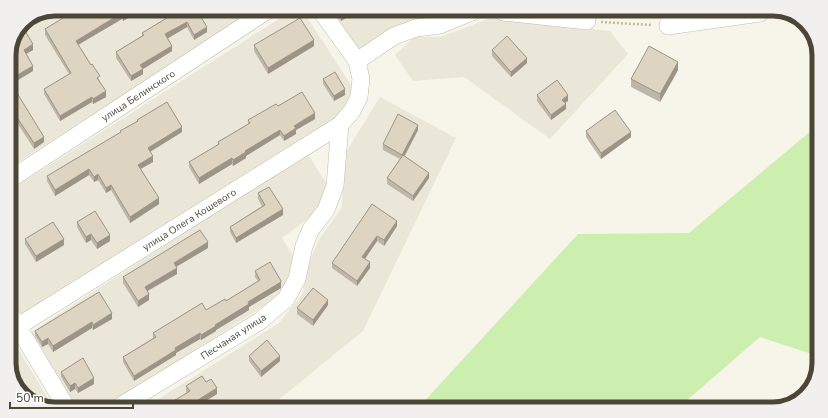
<svg xmlns="http://www.w3.org/2000/svg" width="828" height="418" viewBox="0 0 828 418" font-family="'Nunito Sans',sans-serif">
<rect width="100%" height="100%" fill="#f7f4ea"/>
<!-- residential -->
<path fill="#ebe7d8" d="M 55,9 L 255,10 L 9,168 L 9,52 L 18,32 Z
M 293,10 L 303,11 L 355,91 L 331,125 L 17,317 L 9,304 L 9,191 Z
M 326,11 L 467,12 L 440,23 L 422,19 L 354,53 Z
M 491,18 L 610,31 L 628,54 L 550,139 L 464,77 L 413,81 L 395,55 L 414,37 L 440,37 Z
M 380,97 L 456,138 L 363,331 L 271,406 L 147,405 L 157,400 L 279,323 L 303,293 L 306,271 L 318,241 L 342,207 L 344,155 Z
M 307,153 L 330,189 L 322,208 L 282,238 L 296,260 L 286,292 L 108,405 L 70,405 L 28,334 Z
M 12,339 L 52,405 L 35,404 L 17,389 L 9,367 L 9,341 Z"/>
<!-- green -->
<path fill="#ccefaf" d="M 818,125 L 815,355 L 760,337 L 678,408 L 419,407 L 578,234 L 689,233 Z"/>
<g fill="none" stroke-linecap="round" stroke-linejoin="round">
<defs>
<path id="street" d="M 503,12 L 587,21
M 670,13 L 668,26 L 760,13
M 357,61 L 394,36 L 416,28 L 440,25 L 472,12
M 9,180 L 268,10
M 9,312 L 65,405
M 9,332 L 340,125 L 352,111 L 359,97 L 361,79 L 357,61 L 321,11
M 122,405 L 260,321 L 286,299 L 297,279 L 304,246 L 311,229 L 326,210 L 335,186 L 340,125"/>
</defs>
<!-- street casing -->
<use href="#street" stroke="#c4bdab" stroke-width="18"/>
<!-- path -->
<path stroke="#c7bb9b" stroke-width="2.5" stroke-dasharray="2 2" stroke-linecap="butt" d="M 601,22 L 652,25"/>
<!-- street -->
<use href="#street" stroke="#fff" stroke-width="17"/>
</g>
<!-- wall -->
<path fill="#beb6a6" d="M 142,10 L 123,21 L 122,19 L 78,45 L 100,81 L 106,97 L 93,104 L 92,102 L 60,121 L 44,94 L 44,89 L 69,74 L 45,35 L 45,29 Z
M 177,10 L 197,10 L 207,32 L 194,40 L 187,27 L 168,38 L 172,51 L 143,69 L 143,74 L 131,81 L 116,58 L 116,52 L 142,36 L 142,33 L 177,12 Z
M 227,10 L 237,10 L 230,14 Z
M 333,11 L 352,11 L 352,14 L 341,21 Z
M 432,11 L 445,11 L 435,16 Z
M 254,45 L 314,46 L 268,74 L 254,51 Z
M 33,50 L 26,54 L 33,71 L 12,84 L 44,142 L 34,149 L 18,124 L 13,128 L 9,122 L 9,52 Z
M 492,50 L 527,63 L 511,77 L 492,56 Z
M 678,70 L 660,102 L 631,87 L 631,79 Z
M 323,79 L 345,95 L 334,101 L 323,84 Z
M 537,95 L 568,101 L 565,103 L 566,109 L 551,120 L 537,101 Z
M 278,106 L 315,119 L 296,130 L 296,134 L 284,141 L 280,135 L 246,156 L 246,158 L 233,166 L 232,164 L 199,184 L 189,167 L 189,162 L 218,145 L 218,142 L 248,124 L 248,120 Z
M 137,120 L 182,132 L 150,152 L 153,162 L 141,169 L 159,204 L 130,223 L 111,190 L 106,193 L 98,180 L 94,182 L 89,175 L 55,196 L 47,181 L 47,176 L 120,133 L 120,131 L 137,121 Z
M 418,130 L 405,156 L 429,178 L 413,201 L 387,184 L 387,178 L 400,159 L 383,150 L 383,144 Z
M 586,131 L 631,137 L 601,159 L 586,137 Z
M 258,193 L 283,215 L 236,243 L 230,232 L 230,227 L 262,206 L 258,199 Z
M 397,221 L 397,226 L 384,246 L 377,241 L 365,259 L 370,268 L 357,286 L 332,268 L 332,263 Z
M 77,222 L 110,241 L 97,249 L 91,240 L 86,243 L 77,227 Z
M 25,239 L 64,245 L 36,262 L 25,244 Z
M 208,248 L 176,267 L 177,274 L 148,291 L 149,300 L 138,307 L 123,283 L 123,277 Z
M 255,271 L 281,287 L 281,288 L 249,307 L 249,310 L 216,330 L 216,331 L 201,340 L 200,339 L 176,353 L 176,355 L 134,381 L 123,362 L 123,357 L 153,338 L 153,333 L 206,310 L 226,301 L 258,281 L 255,277 Z
M 328,305 L 313,326 L 297,314 L 297,308 Z
M 112,319 L 93,330 L 92,328 L 53,352 L 48,344 L 42,347 L 35,336 L 35,331 Z
M 249,356 L 280,361 L 261,377 L 249,361 Z
M 61,372 L 94,384 L 78,393 L 75,389 L 70,392 L 61,377 Z
M 206,382 L 217,394 L 199,405 L 167,405 L 187,393 L 186,392 L 186,386 Z"/>
<!-- shaded-wall -->
<path fill="#9b9487" d="M 132,9 L 142,10 L 123,21 L 123,15 Z
M 230,10 L 237,10 L 230,14 Z
M 348,11 L 352,11 L 352,14 L 341,21 L 341,15 Z
M 435,11 L 445,11 L 435,16 Z
M 122,13 L 122,19 L 76,46 L 76,41 Z
M 187,22 L 187,27 L 165,40 L 165,34 Z
M 207,27 L 207,32 L 194,40 L 194,35 Z
M 314,40 L 314,46 L 268,74 L 268,68 Z
M 33,44 L 33,50 L 24,55 L 24,50 Z
M 172,46 L 172,51 L 143,69 L 143,74 L 131,81 L 131,76 L 140,65 Z
M 527,58 L 527,63 L 511,77 L 511,72 Z
M 678,62 L 678,70 L 660,102 L 660,94 Z
M 33,66 L 33,71 L 9,85 L 9,80 Z
M 345,89 L 345,95 L 334,101 L 334,96 Z
M 106,91 L 106,97 L 93,104 L 93,99 Z
M 568,95 L 568,101 L 562,105 L 562,100 Z
M 92,97 L 92,102 L 60,121 L 60,116 Z
M 566,104 L 566,109 L 551,120 L 551,115 Z
M 315,113 L 315,119 L 296,130 L 296,134 L 284,141 L 284,136 L 294,126 Z
M 18,119 L 18,124 L 13,128 L 13,122 Z
M 418,125 L 418,130 L 402,160 L 402,155 Z
M 182,127 L 182,132 L 148,153 L 148,148 Z
M 280,130 L 280,135 L 246,156 L 246,158 L 233,166 L 233,160 L 245,151 Z
M 631,132 L 631,137 L 601,159 L 601,153 Z
M 44,137 L 44,142 L 34,149 L 34,143 Z
M 153,156 L 153,162 L 138,170 L 138,165 Z
M 232,158 L 232,164 L 199,184 L 199,178 Z
M 89,169 L 89,175 L 55,196 L 55,190 Z
M 429,173 L 429,178 L 413,201 L 413,196 Z
M 98,174 L 98,180 L 94,182 L 94,177 Z
M 111,185 L 111,190 L 106,193 L 106,188 Z
M 159,198 L 159,204 L 130,223 L 130,217 Z
M 283,209 L 283,215 L 236,243 L 236,238 Z
M 397,221 L 397,226 L 384,246 L 384,240 Z
M 91,234 L 91,240 L 86,243 L 86,237 Z
M 110,235 L 110,241 L 97,249 L 97,243 Z
M 377,236 L 377,241 L 362,263 L 362,257 Z
M 64,239 L 64,245 L 36,262 L 36,256 Z
M 208,242 L 208,248 L 174,268 L 174,263 Z
M 370,262 L 370,268 L 357,286 L 357,281 Z
M 177,268 L 177,274 L 145,292 L 145,287 Z
M 281,281 L 281,288 L 249,307 L 249,310 L 216,330 L 216,331 L 201,340 L 201,335 L 248,302 Z
M 149,294 L 149,300 L 138,307 L 138,301 Z
M 328,300 L 328,305 L 313,326 L 313,320 Z
M 112,313 L 112,319 L 93,330 L 93,325 Z
M 92,322 L 92,328 L 53,352 L 53,346 Z
M 200,333 L 200,339 L 176,353 L 176,355 L 134,381 L 134,376 L 175,348 Z
M 48,338 L 48,344 L 42,347 L 42,342 Z
M 280,356 L 280,361 L 261,377 L 261,371 Z
M 17,363 L 17,368 L 12,371 L 12,366 Z
M 19,376 L 19,381 L 15,383 L 13,379 Z
M 94,378 L 94,384 L 78,393 L 78,388 Z
M 75,383 L 75,389 L 70,392 L 70,386 Z
M 217,388 L 217,394 L 199,405 L 190,405 Z"/>
<!-- building -->
<path fill="#ddd4c1" stroke="#9b9487" d="M 78,9 L 132,9 L 123,15 L 122,13 L 76,41 L 91,65 L 92,64 L 100,76 L 97,78 L 106,91 L 93,99 L 92,97 L 60,116 L 44,89 L 71,73 L 45,29 Z
M 179,10 L 197,10 L 207,27 L 194,35 L 187,22 L 165,34 L 172,46 L 140,65 L 143,69 L 131,76 L 116,52 L 144,35 L 142,33 L 180,10 Z
M 337,11 L 348,11 L 341,15 Z
M 300,18 L 314,40 L 268,68 L 254,45 Z
M 25,31 L 33,44 L 24,50 L 33,66 L 9,80 L 44,137 L 34,143 L 18,119 L 13,122 L 9,116 L 9,52 L 16,36 Z
M 507,36 L 527,58 L 511,72 L 492,50 Z
M 649,46 L 678,62 L 660,94 L 631,79 Z
M 335,72 L 345,89 L 334,96 L 323,79 Z
M 557,80 L 568,95 L 562,100 L 566,104 L 551,115 L 537,95 Z
M 302,92 L 315,113 L 294,126 L 296,128 L 284,136 L 280,130 L 245,151 L 246,152 L 233,160 L 232,158 L 199,178 L 189,162 L 219,144 L 218,142 L 250,123 L 248,120 L 276,104 L 278,106 Z
M 167,102 L 182,127 L 148,148 L 153,156 L 138,165 L 159,198 L 130,217 L 111,185 L 106,188 L 98,174 L 94,177 L 89,169 L 55,190 L 47,176 L 121,132 L 120,131 L 138,121 L 137,120 Z
M 615,110 L 631,132 L 601,153 L 586,131 Z
M 398,114 L 418,125 L 402,155 L 383,144 Z
M 403,155 L 429,173 L 413,196 L 387,178 Z
M 269,187 L 283,209 L 236,238 L 230,227 L 265,205 L 258,193 Z
M 372,204 L 397,221 L 384,240 L 377,236 L 362,257 L 370,262 L 357,281 L 332,263 Z
M 95,211 L 110,235 L 97,243 L 91,234 L 86,237 L 77,222 Z
M 53,222 L 64,239 L 36,256 L 25,239 Z
M 200,230 L 208,242 L 174,263 L 177,268 L 145,287 L 149,294 L 138,301 L 123,277 Z
M 270,262 L 281,281 L 281,282 L 248,302 L 249,304 L 215,325 L 216,326 L 201,335 L 200,333 L 175,348 L 176,350 L 134,376 L 123,357 L 156,337 L 153,333 L 202,303 L 206,310 L 225,299 L 226,301 L 260,280 L 255,271 Z
M 313,288 L 328,300 L 313,320 L 297,308 Z
M 99,292 L 112,313 L 93,325 L 92,322 L 53,346 L 48,338 L 42,342 L 35,331 Z
M 267,340 L 280,356 L 261,371 L 249,356 Z
M 9,351 L 17,363 L 12,366 L 19,376 L 13,379 L 9,367 Z
M 83,358 L 94,378 L 78,388 L 75,383 L 70,386 L 61,372 Z
M 202,376 L 206,382 L 211,379 L 217,388 L 190,405 L 167,405 L 190,391 L 186,386 Z
M 40,401 L 42,404 L 34,404 Z"/>
<g text-anchor="middle" stroke-width="3.5" stroke-linejoin="round" paint-order="stroke">
<!-- street labels -->
<g font-size="10" fill="#4c4637" stroke="#fff">
<text transform="translate(138 95) rotate(-33)" y="4">улица Белинского</text>
<text transform="translate(189 219) rotate(-32)" y="4">улица Олега Кошевого</text>
<text transform="translate(233 336) rotate(-33)" y="4">Песчаная улица</text>
</g>
</g>
<!-- crop -->
<path d="M0 0H828V418H0ZM55 16H773A39 39 0 0 1 812 55V363A39 39 0 0 1 773 402H55A39 39 0 0 1 16 363V55A39 39 0 0 1 55 16Z" fill="#f1f0ef" fill-rule="evenodd"/>
<path fill="none" stroke="#4c4637" stroke-width="5" d="M55 16H773A39 39 0 0 1 812 55V363A39 39 0 0 1 773 402H55A39 39 0 0 1 16 363V55A39 39 0 0 1 55 16Z"/>
<!-- scale -->
<path d="M10 402v6h123v-6" fill="none" stroke="#4c4637" stroke-width="2"/>
<text x="16" y="402" font-size="12" fill="#4c4637" stroke="#ffffff" stroke-width="3" paint-order="stroke">50 m</text>
</svg>
